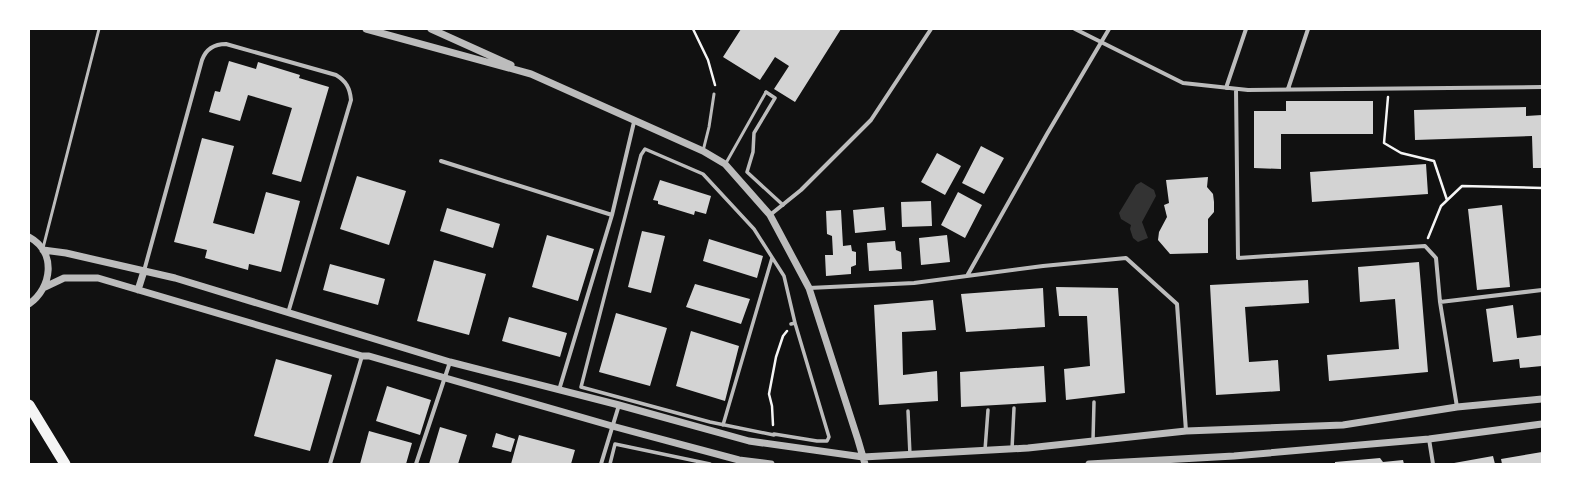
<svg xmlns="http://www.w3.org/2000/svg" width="1571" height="493" viewBox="0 0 1571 493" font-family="'Fira Sans',sans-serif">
<rect width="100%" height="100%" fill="#111"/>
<!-- water -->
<path fill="#333" d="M 1141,182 L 1154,190 L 1156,196 L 1142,222 L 1148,238 L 1138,242 L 1133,238 L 1130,229 L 1131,225 L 1121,219 L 1119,213 L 1136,185 Z"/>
<!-- building -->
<path fill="#d3d3d3" d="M 741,29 L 841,29 L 795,102 L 774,89 L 789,66 L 775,57 L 760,80 L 723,57 Z
M 229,61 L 256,69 L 258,62 L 300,75 L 299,78 L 329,87 L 301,182 L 272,174 L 292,108 L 248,95 L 240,121 L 209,112 L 215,91 L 220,92 Z
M 1286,101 L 1373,101 L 1373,134 L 1281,134 L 1281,169 L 1254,168 L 1254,111 L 1286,111 Z
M 1526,107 L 1526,116 L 1542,115 L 1542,168 L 1533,168 L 1532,136 L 1415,140 L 1414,110 Z
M 202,138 L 234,146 L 213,223 L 254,234 L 266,192 L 300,201 L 281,272 L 249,264 L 248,270 L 205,258 L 207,250 L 174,242 Z
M 981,146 L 1004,158 L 984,194 L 962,183 Z
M 937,153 L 961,166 L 945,195 L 921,182 Z
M 1426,164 L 1428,194 L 1312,202 L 1310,172 Z
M 357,176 L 406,191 L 389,245 L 340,229 Z
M 1208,177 L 1207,187 L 1213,194 L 1214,202 L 1214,212 L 1208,219 L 1208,253 L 1170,254 L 1158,240 L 1159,232 L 1167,217 L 1164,205 L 1169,203 L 1166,180 Z
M 660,180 L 711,196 L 706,214 L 695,211 L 694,215 L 658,204 L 658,201 L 653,200 Z
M 958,192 L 982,205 L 965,238 L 941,225 Z
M 931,201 L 932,226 L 902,227 L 901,202 Z
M 1502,205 L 1510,287 L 1477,290 L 1468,209 Z
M 884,207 L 886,230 L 855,233 L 853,210 Z
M 447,208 L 500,224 L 493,248 L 440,231 Z
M 841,210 L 843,246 L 851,245 L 852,251 L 856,252 L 856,265 L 851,267 L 851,274 L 826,276 L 825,255 L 833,255 L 832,236 L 827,234 L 826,211 Z
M 642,231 L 665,236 L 651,293 L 628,287 Z
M 547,235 L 594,249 L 578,301 L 532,287 Z
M 947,235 L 950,262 L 921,265 L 919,238 Z
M 709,239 L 763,256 L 757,278 L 703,261 Z
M 895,241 L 896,250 L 901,252 L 902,269 L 869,271 L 867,243 Z
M 434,260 L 486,274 L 469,335 L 417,321 Z
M 1419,262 L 1428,372 L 1329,381 L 1327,355 L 1399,349 L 1395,299 L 1360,302 L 1358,267 Z
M 330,264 L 385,279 L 378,305 L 323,290 Z
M 1308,280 L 1309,303 L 1245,307 L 1249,362 L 1278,360 L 1280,391 L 1216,395 L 1210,285 Z
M 695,284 L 750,299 L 741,324 L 686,307 Z
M 1056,287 L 1118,288 L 1125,393 L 1066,400 L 1064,369 L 1090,366 L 1087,316 L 1059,316 Z
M 1043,288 L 1045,327 L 966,332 L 961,294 Z
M 933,300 L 936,330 L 902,332 L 903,375 L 937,371 L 938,401 L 879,405 L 874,305 Z
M 1513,305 L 1517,338 L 1542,335 L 1542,366 L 1520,368 L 1519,359 L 1493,362 L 1486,309 Z
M 616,313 L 667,328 L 650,386 L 599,372 Z
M 509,317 L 567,333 L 560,357 L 502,341 Z
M 691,331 L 739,346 L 725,401 L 676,386 Z
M 276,359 L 332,375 L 310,451 L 254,436 Z
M 1044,366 L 1046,402 L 961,407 L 960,372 Z
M 387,386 L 431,400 L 420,435 L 376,421 Z
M 440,427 L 467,435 L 458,464 L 429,464 Z
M 369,431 L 412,443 L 406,464 L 360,464 Z
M 496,433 L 515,439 L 511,452 L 492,447 Z
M 519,435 L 575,450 L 571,464 L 511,464 Z
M 1542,452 L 1542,464 L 1502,464 L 1501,459 Z
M 1493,456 L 1495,464 L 1454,464 L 1454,463 Z
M 1380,458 L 1383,462 L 1403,460 L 1404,464 L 1335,464 L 1335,462 Z"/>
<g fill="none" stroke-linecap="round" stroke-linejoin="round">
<!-- path -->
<path stroke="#f5f5f5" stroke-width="2.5" d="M 693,29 L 708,60 L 715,85
M 1388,97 L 1384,143 L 1401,153 L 1434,161 L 1447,200
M 1428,238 L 1441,206 L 1462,186 L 1542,188
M 773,425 L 772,406 L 769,394 L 776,357 L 783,336 L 787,331"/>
<!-- service -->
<path stroke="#bcbcbc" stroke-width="3" d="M 703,151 L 709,127 L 714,94
M 726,163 L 766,92
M 43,248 L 99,29"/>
<!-- pedestrian -->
<path stroke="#bcbcbc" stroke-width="3.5" d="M 766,92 L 775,98 L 754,133 L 753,152 L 747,172 L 783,205
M 908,411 L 910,455
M 723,425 L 772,258
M 774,434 L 817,441 L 827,441 L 829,437 L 795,323 L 791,324
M 774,435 L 710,422 L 581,387 L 641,155 L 645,149 L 703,174 L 754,229 L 784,276 L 795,323
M 1093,440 L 1094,402
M 1012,449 L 1014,408
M 985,450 L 988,410
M 610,464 L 615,444 L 710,464"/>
<!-- minor -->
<path stroke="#bcbcbc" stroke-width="4" d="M 1075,29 L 1183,83 L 1248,90 L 1542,87
M 1226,88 L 1246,29
M 1236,89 L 1238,258 L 1425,246 L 1436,258 L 1440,302 L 1457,407
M 1288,89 L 1308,29
M 441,161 L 612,215
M 770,215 L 801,190 L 871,120 L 931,29
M 144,271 L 202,60 C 206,49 214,44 226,44 L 336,75 C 346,81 350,88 351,100 L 288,313
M 967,276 L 1047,134 L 1109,29
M 809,288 L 914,283 L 1043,266 L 1126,258 L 1177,304 L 1186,431
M 1440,302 L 1542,290
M 559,390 L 612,215 L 634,122
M 1429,439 L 1433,464
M 330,464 L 362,356
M 416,464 L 450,362
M 601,464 L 619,405"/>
<!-- tertiary -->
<path stroke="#bcbcbc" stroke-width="7" d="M 366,29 L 531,74 L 703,151 L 725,164 L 770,215 L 809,288 L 858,440 L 865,464
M 431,29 L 511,65
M 29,237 C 57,252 52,288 29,304
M 43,250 L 66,253 L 175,278 L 450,362 L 619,405 L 749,441 L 863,457 L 1028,448 L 1186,431 L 1343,425 L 1457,407 L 1542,399
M 45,287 L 64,278 L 98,278 L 362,356 L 369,356 L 612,426 L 739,460 L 771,464
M 138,290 L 144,271
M 1089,464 L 1234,456 L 1429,439 L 1542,424"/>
<!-- trunk -->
<path stroke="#f5f5f5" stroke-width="11" d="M 29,405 L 65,464"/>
</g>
<!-- border -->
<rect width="1571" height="493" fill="none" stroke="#ffffff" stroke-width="60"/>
</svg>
